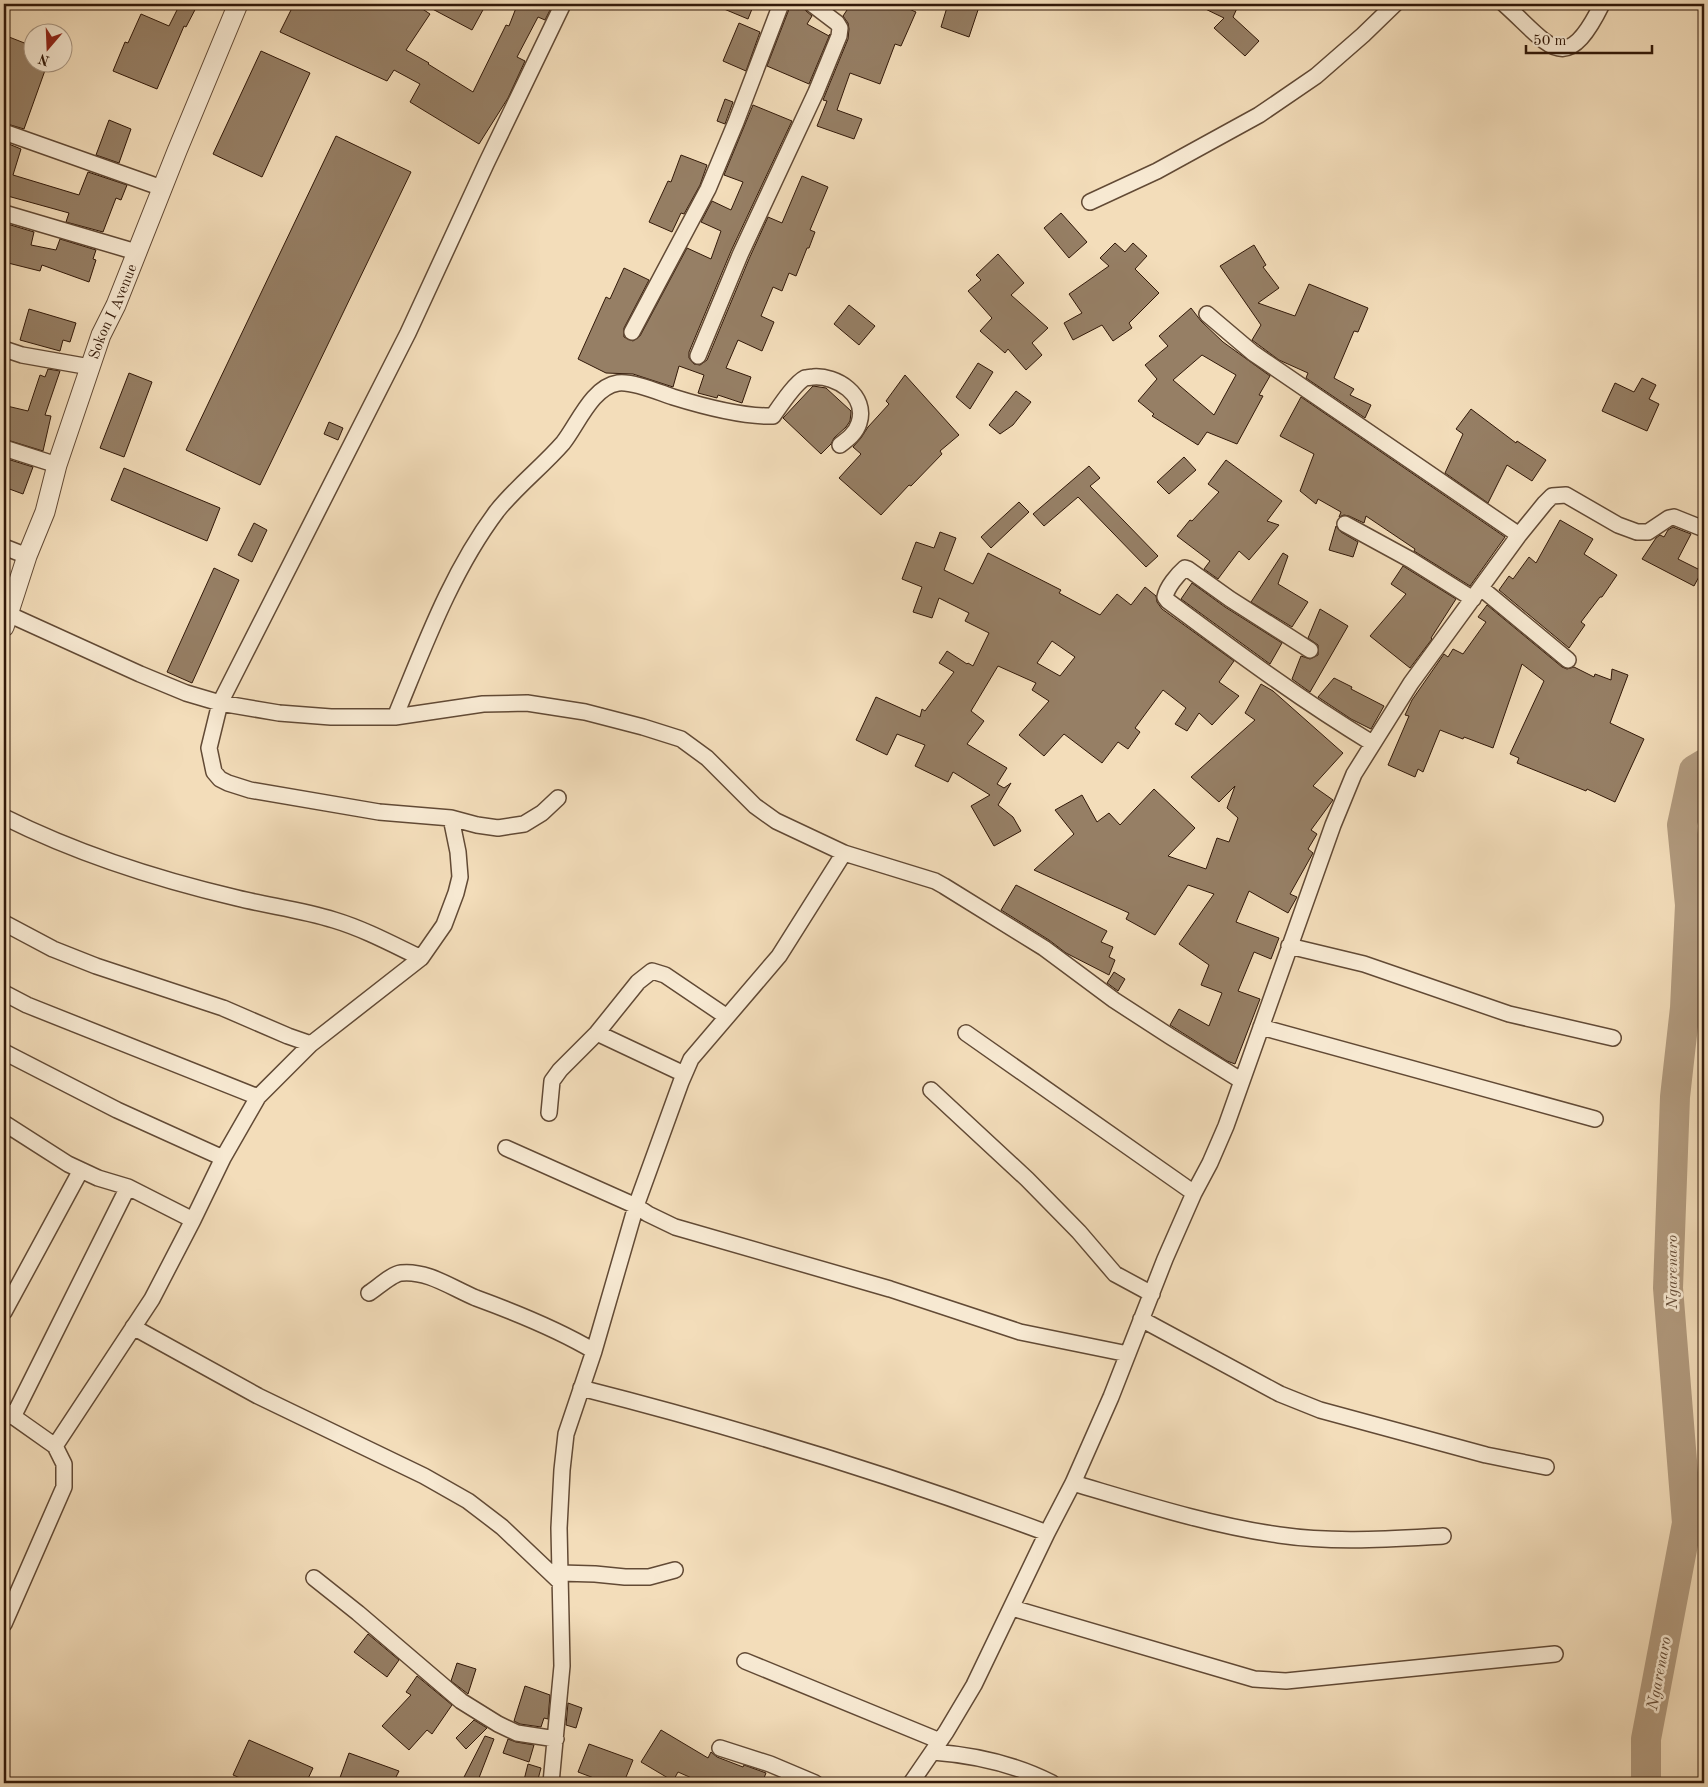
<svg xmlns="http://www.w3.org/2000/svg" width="1708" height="1787" viewBox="0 0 1708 1787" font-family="'Old Standard TT',serif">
<rect width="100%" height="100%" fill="#f3ddba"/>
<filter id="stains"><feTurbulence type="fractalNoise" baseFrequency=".004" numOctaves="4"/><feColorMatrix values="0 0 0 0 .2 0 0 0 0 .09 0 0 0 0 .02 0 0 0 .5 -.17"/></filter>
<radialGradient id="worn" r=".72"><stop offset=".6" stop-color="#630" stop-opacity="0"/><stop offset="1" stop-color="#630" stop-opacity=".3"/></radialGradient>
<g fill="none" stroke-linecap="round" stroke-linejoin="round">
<!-- river -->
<path stroke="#b19a7e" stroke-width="30" d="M 1646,1783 L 1646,1739 L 1687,1523 L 1668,1288 L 1675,1097 L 1685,1008 L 1690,905 L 1682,825 L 1694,770 L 1704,764"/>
</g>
<!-- building -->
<path fill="#967f65" stroke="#321909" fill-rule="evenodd" d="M 180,4 L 198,4 L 186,27 L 184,26 L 157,89 L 113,71 L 125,42 L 128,43 L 141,14 L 169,26 Z
M 294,4 L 415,4 L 430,14 L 406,50 L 429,63 L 428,64 L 473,92 L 506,25 L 509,26 L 516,8 L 507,4 L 553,4 L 545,20 L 538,17 L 517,57 L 525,61 L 508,98 L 479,144 L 410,102 L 420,84 L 394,70 L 387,81 L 280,32 Z
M 423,4 L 476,4 L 484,8 L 472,30 Z
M 712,4 L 754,4 L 748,19 Z
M 791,4 L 803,4 L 806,11 L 812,16 L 807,24 L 829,36 L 830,34 L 809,84 L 767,66 Z
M 851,4 L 897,4 L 916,12 L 901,46 L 895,44 L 880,84 L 850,73 L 837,110 L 862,119 L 854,139 L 817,126 L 827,101 L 823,100 L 848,39 L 849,29 L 848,23 L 843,16 Z
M 948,4 L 980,4 L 969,37 L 941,27 Z
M 1195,4 L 1239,4 L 1233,17 L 1259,41 L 1245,56 L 1214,28 L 1224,18 Z
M 739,23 L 760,32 L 746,71 L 723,61 Z
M 4,35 L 32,46 L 32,62 L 48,62 L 24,129 L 4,123 Z
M 261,51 L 310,73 L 262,177 L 213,154 Z
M 725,99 L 733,102 L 725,124 L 717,121 Z
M 753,105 L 792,121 L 731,251 L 689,352 L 689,358 L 694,364 L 700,365 L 707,360 L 749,259 L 768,217 L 782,223 L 802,176 L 828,187 L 810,230 L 815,232 L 809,248 L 807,248 L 796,276 L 789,273 L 782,291 L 773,287 L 761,316 L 774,322 L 762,351 L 738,340 L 726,368 L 751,377 L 742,403 L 718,395 L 717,398 L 698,393 L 704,375 L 679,366 L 673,387 L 633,374 L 606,373 L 578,359 L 606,297 L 610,299 L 624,268 L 649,280 L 624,328 L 624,337 L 633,341 L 640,336 L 687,248 L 711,259 L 721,231 L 701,222 L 712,201 L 731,210 L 743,182 L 724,175 Z
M 109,120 L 131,129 L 119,163 L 96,155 Z
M 336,136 L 411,172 L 260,485 L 186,450 Z
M 4,142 L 21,149 L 13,175 L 79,195 L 88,172 L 127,185 L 121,200 L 116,198 L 103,232 L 66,222 L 69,213 L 4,195 Z
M 681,155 L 707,165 L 700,185 L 684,214 L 681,213 L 672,232 L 649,222 L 668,181 L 671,182 Z
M 1061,213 L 1087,242 L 1069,258 L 1044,228 Z
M 4,223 L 34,232 L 31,245 L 56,250 L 60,239 L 96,250 L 93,259 L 96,260 L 89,282 L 42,265 L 40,271 L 4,262 Z
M 1115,243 L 1125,252 L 1133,243 L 1147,256 L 1135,269 L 1159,293 L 1129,323 L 1132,328 L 1113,341 L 1102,325 L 1073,340 L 1064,323 L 1082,313 L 1069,294 L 1109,266 L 1100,258 Z
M 1254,245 L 1266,265 L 1263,267 L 1279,288 L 1258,303 L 1295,316 L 1309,284 L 1368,308 L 1358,332 L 1354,331 L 1334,378 L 1354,389 L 1350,395 L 1371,405 L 1365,418 L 1306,378 L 1308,373 L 1279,360 L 1252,340 L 1261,325 L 1220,266 Z
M 998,254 L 1024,283 L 1011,295 L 1048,328 L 1032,343 L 1042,355 L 1026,370 L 1008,349 L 1005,353 L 980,331 L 992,318 L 968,291 L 981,280 L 976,275 Z
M 849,305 L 875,326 L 859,345 L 834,324 Z
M 1191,308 L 1201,321 L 1223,342 L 1270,376 L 1259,395 L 1263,396 L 1237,444 L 1207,432 L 1198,445 L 1152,416 L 1154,414 L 1138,401 L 1157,379 L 1145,365 L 1168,346 L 1159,336 ZM 1202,355 L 1236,375 L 1214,415 L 1173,380 Z
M 29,309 L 76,323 L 70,342 L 63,340 L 60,351 L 20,340 Z
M 978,363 L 993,372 L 970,409 L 956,397 Z
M 48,369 L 60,371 L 45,415 L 51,416 L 43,451 L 4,439 L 4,419 L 7,406 L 28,411 L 40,375 L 45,377 Z
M 129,373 L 152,382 L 124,457 L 100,448 Z
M 905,375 L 959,435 L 940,451 L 942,454 L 911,486 L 909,485 L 881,515 L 839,478 L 861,454 L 853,447 L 861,438 L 868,427 L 889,404 L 886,401 Z
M 1642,378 L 1656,385 L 1649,399 L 1659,404 L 1647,431 L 1602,411 L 1615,383 L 1634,392 Z
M 813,386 L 826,388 L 851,411 L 851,413 L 850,421 L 846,427 L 834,438 L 831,444 L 821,454 L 783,418 Z
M 1016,391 L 1031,402 L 1013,425 L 1000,434 L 989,425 Z
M 1301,397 L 1505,537 L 1470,586 L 1414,551 L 1415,549 L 1366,516 L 1364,523 L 1349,516 L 1344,515 L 1339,517 L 1341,512 L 1318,499 L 1316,504 L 1300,491 L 1314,454 L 1280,436 Z
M 1471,409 L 1516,443 L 1517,441 L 1546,460 L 1532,481 L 1507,465 L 1488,503 L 1445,473 L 1463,434 L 1456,429 Z
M 329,422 L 343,428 L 338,440 L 324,434 Z
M 1184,457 L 1196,470 L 1169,494 L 1157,482 Z
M 4,458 L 33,467 L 23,494 L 4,487 Z
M 1226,460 L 1282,501 L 1267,521 L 1279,525 L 1249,560 L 1239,551 L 1218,579 L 1204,569 L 1210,561 L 1177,536 L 1190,520 L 1192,521 L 1219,492 L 1208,484 Z
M 1089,466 L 1100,478 L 1090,486 L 1158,556 L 1146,567 L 1078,497 L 1044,526 L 1033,514 Z
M 124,468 L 220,508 L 207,541 L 111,500 Z
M 1019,502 L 1029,512 L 991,548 L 981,537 Z
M 1560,520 L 1593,539 L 1584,554 L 1617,575 L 1602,597 L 1600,597 L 1581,622 L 1585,625 L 1569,648 L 1499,590 L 1509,576 L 1513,579 L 1529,557 L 1536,563 Z
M 254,523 L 267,530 L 252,562 L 238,555 Z
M 1336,526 L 1341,532 L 1358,542 L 1353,557 L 1329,550 Z
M 1673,527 L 1691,534 L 1678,559 L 1702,571 L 1694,586 L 1642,559 L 1656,538 L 1660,535 L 1664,537 L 1668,530 Z
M 940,532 L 956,538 L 944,570 L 973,584 L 988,553 L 1061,590 L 1059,593 L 1100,615 L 1117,594 L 1131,605 L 1145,587 L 1156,596 L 1157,602 L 1162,609 L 1234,661 L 1219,682 L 1239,696 L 1212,725 L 1199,713 L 1187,731 L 1175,724 L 1186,708 L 1163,690 L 1135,728 L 1140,732 L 1128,749 L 1118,742 L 1102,763 L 1064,734 L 1044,756 L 1019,735 L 1049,701 L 1032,690 L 1036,683 L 998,666 L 971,711 L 984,721 L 967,744 L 1007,768 L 997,784 L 1004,788 L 1011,783 L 998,805 L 1013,817 L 1021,831 L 994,846 L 971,806 L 990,795 L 953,772 L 948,782 L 915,766 L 925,745 L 897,734 L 887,755 L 856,740 L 876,697 L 920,717 L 922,709 L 925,711 L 954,672 L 939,663 L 947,651 L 967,664 L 968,663 L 973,666 L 989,633 L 965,621 L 969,613 L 939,598 L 932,618 L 913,612 L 922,587 L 902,579 L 916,542 L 934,548 ZM 1052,641 L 1075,657 L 1060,676 L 1037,663 Z
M 1283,553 L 1288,556 L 1278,584 L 1308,602 L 1292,627 L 1251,602 Z
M 1403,566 L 1456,599 L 1431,638 L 1432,639 L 1410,668 L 1370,636 L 1406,594 L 1391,584 Z
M 214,568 L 239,580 L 192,683 L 167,672 Z
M 1192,583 L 1225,607 L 1282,643 L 1270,664 L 1181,599 Z
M 1487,605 L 1562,667 L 1567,669 L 1574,667 L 1594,677 L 1595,674 L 1611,680 L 1612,669 L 1628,675 L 1610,723 L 1644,739 L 1615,802 L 1587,789 L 1586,791 L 1517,763 L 1519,758 L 1510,754 L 1544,681 L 1522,664 L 1493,748 L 1464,737 L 1463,739 L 1440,730 L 1423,772 L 1418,769 L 1415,777 L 1388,765 L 1409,716 L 1405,715 L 1412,700 L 1444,654 L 1448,657 L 1453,649 L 1463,654 L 1486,622 L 1478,617 Z
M 1320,609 L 1348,626 L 1310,692 L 1292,679 L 1301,656 L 1310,659 L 1318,655 L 1318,645 L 1308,638 Z
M 1334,678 L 1352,687 L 1351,689 L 1384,706 L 1371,729 L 1351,719 L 1318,697 Z
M 1261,684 L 1273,691 L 1343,753 L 1313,786 L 1333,800 L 1311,830 L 1317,834 L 1308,849 L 1313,853 L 1290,894 L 1297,897 L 1288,913 L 1249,891 L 1236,922 L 1279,938 L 1271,959 L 1254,952 L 1238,991 L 1260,999 L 1235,1064 L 1227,1061 L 1170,1025 L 1179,1009 L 1209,1026 L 1222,993 L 1201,985 L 1209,965 L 1179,944 L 1214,894 L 1188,885 L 1155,935 L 1126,919 L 1129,913 L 1034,870 L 1074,834 L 1055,810 L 1082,795 L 1097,822 L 1109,813 L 1120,825 L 1154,789 L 1195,828 L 1168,856 L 1206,869 L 1217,838 L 1229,842 L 1238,818 L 1227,808 L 1235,786 L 1219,802 L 1191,777 L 1255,720 L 1245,713 Z
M 1016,885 L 1107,931 L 1101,942 L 1113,947 L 1109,957 L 1115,960 L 1109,975 L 1066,953 L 1049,940 L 1001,910 Z
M 1114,972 L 1125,979 L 1118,991 L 1107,983 Z
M 368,1634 L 399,1660 L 387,1677 L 354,1652 Z
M 457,1663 L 476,1669 L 468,1694 L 451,1681 Z
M 417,1676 L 452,1705 L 432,1734 L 427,1730 L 409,1750 L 382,1726 L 411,1695 L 406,1692 Z
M 525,1686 L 550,1695 L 548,1719 L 544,1718 L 541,1727 L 520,1724 L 514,1721 Z
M 568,1703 L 582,1708 L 576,1728 L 566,1725 Z
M 474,1720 L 487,1728 L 466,1749 L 456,1738 Z
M 661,1730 L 708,1758 L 711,1752 L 717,1757 L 743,1767 L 744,1765 L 766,1773 L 762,1783 L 703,1783 L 678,1772 L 673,1781 L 641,1762 Z
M 485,1736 L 494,1739 L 477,1783 L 461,1783 Z
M 508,1739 L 516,1742 L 534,1745 L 529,1762 L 503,1753 Z
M 249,1740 L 313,1768 L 306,1783 L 252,1783 L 233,1775 Z
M 589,1744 L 633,1760 L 624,1782 L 612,1778 L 610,1783 L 607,1783 L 578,1772 Z
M 349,1753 L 399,1771 L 393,1783 L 338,1783 Z
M 528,1764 L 541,1768 L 537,1783 L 524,1780 Z"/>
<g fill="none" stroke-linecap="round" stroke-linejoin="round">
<defs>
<path id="minor" d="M 1504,4 C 1550,45 1565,79 1602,4
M 4,132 L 162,188
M 1090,202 L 1157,171 L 1259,115 L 1316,76 L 1363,35 L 1395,4
M 4,213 L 136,252
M 1207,314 L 1253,353 L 1519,535
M 632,332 L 708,189 L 736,122 L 781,4
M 4,349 L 22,355 L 90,367
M 698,356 L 740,255 L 816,92 L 839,36 L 840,28 L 837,23 L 812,4
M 4,448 L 57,465
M 1345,524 L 1411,560 L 1473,599
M 4,547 L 27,556
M 1481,588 L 1568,660
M 8,614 L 140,674 L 186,693 L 220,703 L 279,713 L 331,717 L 395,717 L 483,704 L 527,703 L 585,712 L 643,727 L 681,739 L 707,758 L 755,806 L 776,821 L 844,853 L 935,881 L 944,886 L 1044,948 L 1114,1000 L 1171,1037 L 1242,1081
M 1310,650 L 1230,599 L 1188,569 L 1185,568 C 1177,575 1167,587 1165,597 L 1168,601 C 1235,651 1301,700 1372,743
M 395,717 C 424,647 451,572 497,511 C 517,486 542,467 563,443 C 578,424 592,387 618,383 C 633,381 658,392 673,397 C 702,406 742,417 773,416 C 780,406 795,383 805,378 C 806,378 811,377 813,377 C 836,375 868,395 859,423 C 856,433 848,439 840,445
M 558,798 L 542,813 L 524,824 L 498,828 L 477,825 L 451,818 L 379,812 L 250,790 L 228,783 L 220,779 L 214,772 L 209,748 L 220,703 L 408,333 L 486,164 L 563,4
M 4,817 C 78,854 156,879 237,898 C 269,906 302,910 334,920 C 364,929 392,944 421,958
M 4,923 L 53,949 L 96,966 L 223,1008 L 288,1036 L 311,1044
M 1289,946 L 1364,964 L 1509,1014 L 1613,1038
M 4,993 L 27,1005 L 258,1097
M 1261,1027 L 1595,1119
M 597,1033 L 684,1074
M 966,1033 L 1194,1193
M 4,1052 L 117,1110 L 223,1158
M 931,1090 L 1027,1179 L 1079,1232 L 1115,1274 L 1152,1294
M 549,1113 L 552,1081 L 560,1070 L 597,1033 L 638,982 L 652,971 L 665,975 L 727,1017
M 4,1123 L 68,1164 L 98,1178 L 128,1187 L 193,1220
M 506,1148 L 636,1206 L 648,1214 L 675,1227 L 890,1289 L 1020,1332 L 1128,1354
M 369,1293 C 377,1288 392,1274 401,1273 C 427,1270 452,1288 476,1298 C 517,1313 557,1329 594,1351
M 4,1312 L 81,1170
M 1141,1319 L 1280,1394 L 1320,1410 L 1486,1455 L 1546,1467
M 133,1327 L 258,1396 L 424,1476 L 468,1501 L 502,1527 L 559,1581
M 581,1388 C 739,1428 894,1476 1047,1533
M 4,1410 L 55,1446 L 64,1464 L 64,1487 L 4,1624
M 13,1417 L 128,1187
M 55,1446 L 152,1299 L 193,1220 L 223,1158 L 258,1097 L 311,1044 L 421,958 L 444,925 L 456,893 L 460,877 L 458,852 L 451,818
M 1073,1483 C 1141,1503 1209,1525 1279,1535 C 1334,1543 1388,1539 1443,1536
M 560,1573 L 595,1574 L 625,1577 L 649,1577 L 675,1570
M 314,1578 L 358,1613 L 461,1701 L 498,1724 L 517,1733 L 556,1739
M 1012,1608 L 1254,1679 L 1286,1681 L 1555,1654
M 745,1661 L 940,1741
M 720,1748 L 770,1764 L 815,1783
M 933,1752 C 974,1755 1015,1764 1052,1783
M 551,1783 L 562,1666 L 559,1528 L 562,1470 L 566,1434 L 594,1351 L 636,1206 L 681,1082 L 691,1059 L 779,956 L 844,853
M 911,1783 L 946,1732 L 974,1685 L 1047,1533 L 1073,1483 L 1111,1397 L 1165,1259 L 1194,1193 L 1210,1163 L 1226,1126 L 1333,825 L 1354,774 L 1411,683 L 1519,535 L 1545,503 L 1552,496 L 1566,495 L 1618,525 L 1637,532 L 1648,532 L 1669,518 L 1674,517 L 1704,529"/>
<g id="tertiary">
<path id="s1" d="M 4,627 L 27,556 L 45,512 L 57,465 L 101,335 L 116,305 L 177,151 L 238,4"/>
</g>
</defs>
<!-- minor casing -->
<use href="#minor" stroke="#624a35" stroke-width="18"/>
<!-- tertiary casing -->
<use href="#tertiary" stroke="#624a35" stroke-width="21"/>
<!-- minor -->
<use href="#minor" stroke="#f7e9d2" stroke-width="15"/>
<!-- tertiary -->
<use href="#tertiary" stroke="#f7e9d2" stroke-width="19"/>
</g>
<g text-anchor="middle" stroke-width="5" stroke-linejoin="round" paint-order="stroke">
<!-- street labels -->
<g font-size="15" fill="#321909" stroke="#f7e9d2">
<text dy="5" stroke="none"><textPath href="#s1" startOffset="334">Sokon I Avenue</textPath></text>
</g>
<!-- water labels -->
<g font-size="16" font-style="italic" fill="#654d38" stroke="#f7e9d2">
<text transform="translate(1671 1272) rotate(-90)" y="6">Ngarenaro</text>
<text transform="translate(1658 1673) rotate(-79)" y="6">Ngarenaro</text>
</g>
</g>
<!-- margin -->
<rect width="1708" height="1787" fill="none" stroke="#f3ddba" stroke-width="20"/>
<rect x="5" y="5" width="1698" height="1777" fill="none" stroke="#321909" stroke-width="2.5"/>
<rect x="10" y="10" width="1688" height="1767" fill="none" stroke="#321909"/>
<!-- north arrow -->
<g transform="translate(48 48) rotate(199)"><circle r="24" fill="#f7e9d2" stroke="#a89682"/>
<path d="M0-4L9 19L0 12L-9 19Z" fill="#8f2418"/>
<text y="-8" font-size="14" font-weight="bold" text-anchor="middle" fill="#321909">N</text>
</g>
<!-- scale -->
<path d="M1526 45v8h126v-8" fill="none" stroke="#321909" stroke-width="2.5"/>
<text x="1533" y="45" font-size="15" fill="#321909" stroke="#f7e9d2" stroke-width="4" paint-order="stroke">50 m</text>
<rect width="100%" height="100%" filter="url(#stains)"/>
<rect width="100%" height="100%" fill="url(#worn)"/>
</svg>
